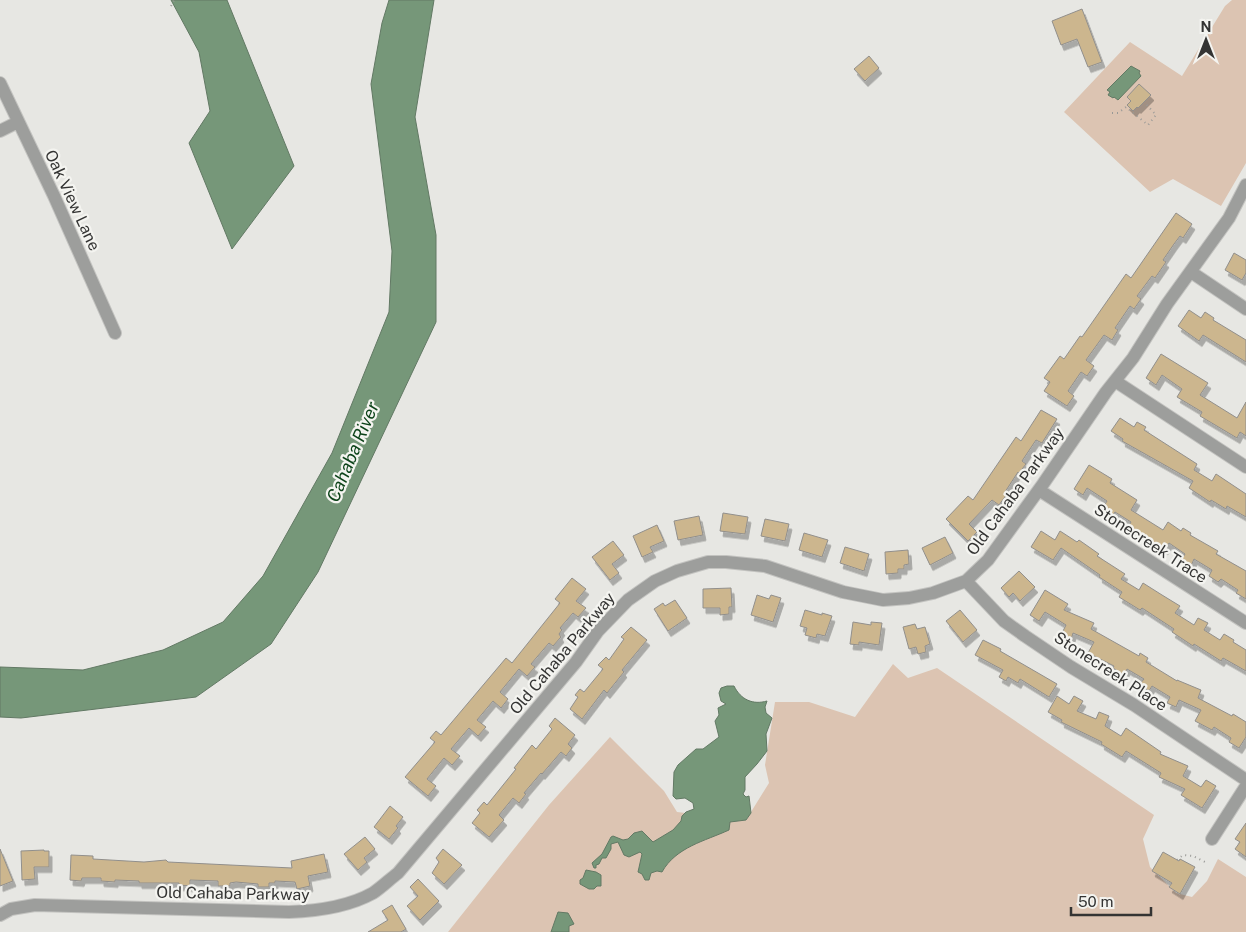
<svg xmlns="http://www.w3.org/2000/svg" width="1246" height="932" viewBox="0 0 1246 932" font-family="'Public Sans',sans-serif">
<defs>
<filter id="shadow"><feDropShadow dx="3" dy="5.5" stdDeviation="0" flood-color="#0004"/></filter>
</defs>
<rect width="100%" height="100%" fill="#e7e7e3"/>
<!-- green -->
<path fill="#dcc4b2" d="M 1232,0 L 1246,0 L 1246,163 L 1221,206 L 1173,179 L 1150,192 L 1064,112 L 1130,42 L 1182,76 L 1225,6 Z
M 893,664 L 908,678 L 937,668 L 1154,815 L 1143,839 L 1150,867 L 1176,893 L 1192,897 L 1207,881 L 1218,859 L 1246,877 L 1246,932 L 448,932 L 549,805 L 610,737 L 664,791 L 677,812 L 746,820 L 769,783 L 765,765 L 775,702 L 809,702 L 855,717 Z"/>
<!-- water -->
<path fill="#769779" stroke="#627964" d="M 171,0 L 227,0 L 294,166 L 232,249 L 189,143 L 210,111 L 199,52 Z
M 389,0 L 434,0 L 415,117 L 436,235 L 436,322 L 318,572 L 271,644 L 196,697 L 21,718 L 0,717 L 0,667 L 83,670 L 163,650 L 223,622 L 263,576 L 332,453 L 389,312 L 392,251 L 371,84 L 382,23 Z
M 1131,66 L 1140,71 L 1139,73 L 1141,76 L 1118,100 L 1114,97 L 1113,98 L 1108,95 L 1110,92 L 1107,90 Z
M 727,686 L 734,686 C 741,700 753,705 767,701 L 765,707 L 766,713 L 772,718 L 766,734 L 767,751 L 757,764 L 745,777 L 745,790 L 743,794 L 746,797 L 749,796 L 751,813 L 746,820 L 730,822 L 729,830 C 705,841 676,847 662,872 L 657,871 L 651,873 L 649,880 L 645,880 L 642,874 L 638,872 L 642,854 L 640,852 L 629,857 L 624,855 L 618,842 L 611,844 L 611,849 L 606,858 L 602,858 L 599,864 L 596,865 L 596,868 L 594,868 L 592,863 L 602,854 L 611,837 L 613,836 L 623,840 L 628,839 L 634,833 L 642,831 L 653,842 L 673,830 L 681,821 L 682,816 L 686,812 L 694,809 L 693,803 L 685,798 L 676,799 L 673,796 L 674,772 L 678,765 L 696,749 L 703,749 L 719,737 L 715,721 L 719,715 L 718,708 L 726,704 L 721,701 L 719,693 L 721,688 Z
M 586,870 L 596,872 L 601,875 L 601,886 L 597,886 L 594,889 L 589,889 L 580,884 L 580,880 L 583,878 Z
M 558,912 L 568,913 L 574,924 L 569,926 L 569,932 L 551,932 Z"/>
<!-- building -->
<path fill="#ccb68e" stroke="#918f8c" filter="url(#shadow)" d="M 1082,9 L 1102,62 L 1088,67 L 1077,39 L 1061,45 L 1052,21 Z
M 869,56 L 879,68 L 865,81 L 854,69 Z
M 1139,84 L 1151,95 L 1138,108 L 1137,107 L 1133,111 L 1127,105 L 1131,101 L 1127,97 Z
M 1176,213 L 1192,224 L 1183,238 L 1180,236 L 1174,244 L 1163,260 L 1166,262 L 1155,278 L 1152,276 L 1137,296 L 1141,299 L 1134,309 L 1130,306 L 1115,328 L 1118,330 L 1112,340 L 1104,335 L 1086,360 L 1094,366 L 1087,376 L 1081,372 L 1068,391 L 1074,396 L 1067,406 L 1044,391 L 1050,382 L 1044,378 L 1060,356 L 1064,359 L 1080,336 L 1082,337 L 1126,274 L 1131,278 Z
M 1234,253 L 1246,260 L 1246,273 L 1242,280 L 1225,270 Z
M 1189,310 L 1201,318 L 1205,312 L 1214,318 L 1213,320 L 1246,340 L 1246,362 L 1203,335 L 1199,341 L 1178,326 Z
M 1161,354 L 1208,383 L 1200,395 L 1237,418 L 1246,402 L 1246,436 L 1240,432 L 1237,438 L 1200,416 L 1202,412 L 1177,397 L 1182,389 L 1162,375 L 1156,385 L 1146,378 Z
M 1041,410 L 1057,419 L 1042,443 L 1036,440 L 1022,461 L 1026,464 L 1019,473 L 1018,472 L 1005,492 L 1007,494 L 999,505 L 992,500 L 969,524 L 977,532 L 968,541 L 946,519 L 968,496 L 973,500 L 1016,437 L 1021,441 Z
M 1120,418 L 1134,427 L 1137,422 L 1146,427 L 1144,430 L 1197,464 L 1194,470 L 1212,481 L 1216,474 L 1246,494 L 1246,517 L 1227,506 L 1226,509 L 1211,500 L 1210,502 L 1189,488 L 1193,481 L 1122,441 L 1123,439 L 1111,431 Z
M 1089,465 L 1112,479 L 1110,483 L 1137,500 L 1131,510 L 1163,530 L 1168,522 L 1181,531 L 1183,528 L 1191,533 L 1190,535 L 1218,551 L 1216,554 L 1246,571 L 1246,599 L 1236,593 L 1238,590 L 1221,579 L 1218,582 L 1209,576 L 1212,570 L 1194,559 L 1191,566 L 1181,560 L 1185,554 L 1169,543 L 1165,549 L 1128,527 L 1131,522 L 1115,512 L 1113,515 L 1102,509 L 1107,501 L 1087,488 L 1083,495 L 1074,489 Z
M 723,513 L 748,517 L 745,534 L 720,531 Z
M 699,516 L 703,535 L 678,540 L 674,521 Z
M 765,519 L 789,524 L 785,541 L 761,536 Z
M 657,525 L 664,541 L 650,547 L 653,552 L 642,557 L 633,536 Z
M 1041,531 L 1055,540 L 1060,531 L 1077,542 L 1079,540 L 1099,554 L 1097,556 L 1125,574 L 1121,579 L 1139,590 L 1143,583 L 1162,595 L 1180,606 L 1175,613 L 1194,625 L 1198,618 L 1208,623 L 1204,630 L 1220,640 L 1224,634 L 1234,640 L 1233,642 L 1246,650 L 1246,671 L 1223,658 L 1221,661 L 1194,644 L 1193,646 L 1172,632 L 1174,629 L 1142,608 L 1140,610 L 1119,597 L 1122,592 L 1099,577 L 1100,575 L 1061,548 L 1053,560 L 1031,547 Z
M 804,533 L 828,540 L 822,557 L 799,550 Z
M 945,537 L 953,553 L 930,565 L 922,548 Z
M 613,541 L 624,555 L 612,564 L 619,573 L 610,580 L 592,557 Z
M 845,547 L 869,554 L 864,571 L 840,563 Z
M 908,550 L 909,564 L 904,565 L 904,569 L 898,569 L 898,573 L 886,574 L 885,552 Z
M 1019,571 L 1035,587 L 1020,601 L 1013,593 L 1009,597 L 1001,588 Z
M 572,578 L 586,589 L 576,601 L 586,608 L 578,617 L 573,613 L 560,628 L 562,630 L 559,634 L 561,637 L 553,646 L 549,643 L 531,664 L 535,667 L 527,676 L 519,669 L 500,692 L 508,699 L 501,708 L 493,701 L 477,720 L 486,727 L 478,736 L 469,728 L 451,749 L 460,756 L 452,765 L 444,758 L 427,779 L 436,786 L 428,796 L 405,777 L 435,742 L 430,738 L 436,731 L 441,735 L 506,658 L 512,663 L 560,603 L 555,599 Z
M 731,588 L 732,607 L 729,607 L 729,614 L 720,615 L 720,608 L 703,608 L 703,589 Z
M 1045,590 L 1068,604 L 1064,610 L 1094,623 L 1091,629 L 1139,656 L 1140,653 L 1148,658 L 1146,662 L 1177,681 L 1177,680 L 1201,690 L 1198,698 L 1232,716 L 1233,714 L 1246,722 L 1246,737 L 1239,748 L 1229,742 L 1231,738 L 1214,727 L 1212,730 L 1195,721 L 1201,710 L 1179,700 L 1176,707 L 1167,703 L 1170,697 L 1152,686 L 1149,691 L 1139,685 L 1144,679 L 1127,669 L 1124,675 L 1113,668 L 1114,666 L 1088,653 L 1094,642 L 1073,633 L 1071,640 L 1061,635 L 1066,625 L 1045,612 L 1039,621 L 1030,615 Z
M 757,595 L 769,599 L 771,595 L 781,598 L 773,622 L 751,615 Z
M 675,600 L 687,618 L 668,631 L 654,609 L 663,603 L 665,606 Z
M 805,610 L 822,615 L 822,613 L 832,616 L 825,636 L 817,634 L 816,638 L 805,635 L 807,628 L 800,626 Z
M 960,610 L 977,630 L 963,642 L 946,621 Z
M 853,622 L 871,625 L 871,622 L 882,623 L 879,645 L 859,642 L 859,645 L 850,644 Z
M 915,624 L 917,629 L 925,627 L 930,644 L 925,646 L 926,652 L 918,654 L 916,647 L 909,649 L 903,627 Z
M 631,627 L 647,640 L 622,670 L 624,672 L 607,693 L 604,690 L 582,719 L 570,709 L 578,697 L 575,695 L 580,689 L 584,692 L 603,669 L 598,665 L 606,657 L 609,660 L 624,639 L 621,637 Z
M 983,640 L 1001,649 L 1000,651 L 1057,684 L 1049,697 L 1020,679 L 1018,683 L 1008,677 L 1006,681 L 999,677 L 1003,670 L 975,655 Z
M 1057,696 L 1069,704 L 1074,696 L 1083,701 L 1077,711 L 1096,719 L 1099,712 L 1109,716 L 1105,726 L 1121,736 L 1126,728 L 1161,752 L 1160,754 L 1188,766 L 1183,776 L 1201,787 L 1206,780 L 1216,786 L 1202,808 L 1181,795 L 1185,789 L 1159,777 L 1161,773 L 1126,751 L 1122,757 L 1101,744 L 1102,742 L 1061,722 L 1062,720 L 1048,712 Z
M 555,718 L 575,735 L 568,744 L 572,748 L 566,756 L 561,752 L 542,774 L 541,773 L 524,793 L 526,794 L 519,803 L 513,798 L 499,815 L 504,820 L 489,837 L 472,823 L 480,813 L 477,810 L 484,802 L 487,805 L 516,769 L 514,768 L 532,745 L 536,749 L 552,729 L 549,726 Z
M 390,806 L 403,817 L 396,826 L 398,828 L 389,839 L 374,827 Z
M 1246,823 L 1246,857 L 1235,849 L 1240,842 L 1235,839 Z
M 365,837 L 375,849 L 364,858 L 367,862 L 358,870 L 344,854 Z
M 0,849 L 13,881 L 0,886 Z
M 443,849 L 462,865 L 444,884 L 432,873 L 439,862 L 436,858 Z
M 44,850 L 44,851 L 49,851 L 49,867 L 34,867 L 35,879 L 22,880 L 21,851 Z
M 1163,852 L 1179,861 L 1180,859 L 1195,867 L 1180,894 L 1169,887 L 1172,883 L 1152,871 Z
M 324,854 L 328,872 L 308,876 L 310,886 L 297,889 L 295,882 L 275,881 L 275,883 L 269,883 L 269,887 L 258,887 L 258,884 L 236,882 L 230,883 L 230,886 L 218,886 L 218,881 L 190,880 L 190,886 L 179,885 L 179,883 L 139,883 L 139,881 L 115,880 L 115,882 L 101,881 L 101,878 L 82,878 L 81,881 L 70,880 L 71,855 L 93,856 L 93,859 L 144,862 L 166,860 L 168,862 L 292,868 L 291,861 Z
M 418,879 L 439,901 L 420,920 L 407,906 L 418,896 L 410,887 Z
M 392,905 L 406,929 L 401,932 L 368,932 L 388,920 L 382,911 Z"/>
<g fill="none" stroke-linecap="round" stroke-linejoin="round">
<defs>
<path id="minor" d="M 0,83 L 54,196 L 115,333
M 0,131 L 18,122
M 1191,272 L 1246,309
M 1115,381 L 1246,467
M 1039,490 L 1246,623
M 966,581 L 1004,621 L 1025,636 L 1071,667 L 1134,705 L 1246,780
M 1212,839 L 1246,786
M 0,915 L 11,909 L 35,905 L 289,912 C 318,911 348,907 373,893 C 382,887 390,879 398,873 L 576,662 L 598,631 L 628,600 L 655,581 L 677,571 L 708,562 L 726,562 L 765,566 L 843,592 L 883,600 L 909,598 L 933,593 L 966,581 L 988,560 L 1043,484 L 1106,392 L 1133,358 L 1167,304 L 1229,218 L 1246,185"/>
</defs>
<!-- minor casing -->
<use href="#minor" stroke="#c3c3c0" stroke-width="14"/>
<!-- path -->
<path stroke="#999996" stroke-width="2" stroke-dasharray="1 4" stroke-linecap="butt" d="M 171,6 L 174,0
M 1112,113 L 1118,113 L 1126,107 L 1148,125 L 1156,115 L 1146,104
M 1177,860 L 1183,855 L 1193,856 L 1205,862"/>
<!-- minor -->
<use href="#minor" stroke="#9d9e9c" stroke-width="12"/>
</g>
<g text-anchor="middle" stroke-width="4.5" stroke-linejoin="round" paint-order="stroke">
<!-- street labels -->
<g font-size="16" fill="#343433" stroke="#f4f4f0">
<text transform="translate(73 200) rotate(65)" y="6">Oak View Lane</text>
<text transform="translate(1015 491) rotate(-54)" y="6">Old Cahaba Parkway</text>
<text transform="translate(1151 543) rotate(33)" y="6">Stonecreek Trace</text>
<text transform="translate(562 653) rotate(-50)" y="6">Old Cahaba Parkway</text>
<text transform="translate(1111 671) rotate(33)" y="6">Stonecreek Place</text>
<text transform="translate(233 893) rotate(1)" y="6">Old Cahaba Parkway</text>
</g>
<!-- water labels -->
<g font-size="18" font-style="italic" fill="#0c4319" stroke="#f4f4f0">
<text transform="translate(353 452) rotate(-67)" y="6">Cahaba River</text>
</g>
</g>
<!-- north arrow -->
<g transform="translate(1206 40)" stroke="#f4f4f0" stroke-width="4" paint-order="stroke">
<path d="M0-4L9 19L0 12L-9 19Z" fill="#343433"/>
<text y="-8" font-size="14" font-weight="bold" text-anchor="middle" fill="#343433">N</text>
</g>
<!-- scale -->
<path d="M1071 907v8h80v-8" fill="none" stroke="#343433" stroke-width="2.5"/>
<text x="1078" y="907" font-size="15" fill="#343433" stroke="#f4f4f0" stroke-width="4" paint-order="stroke">50 m</text>
</svg>
